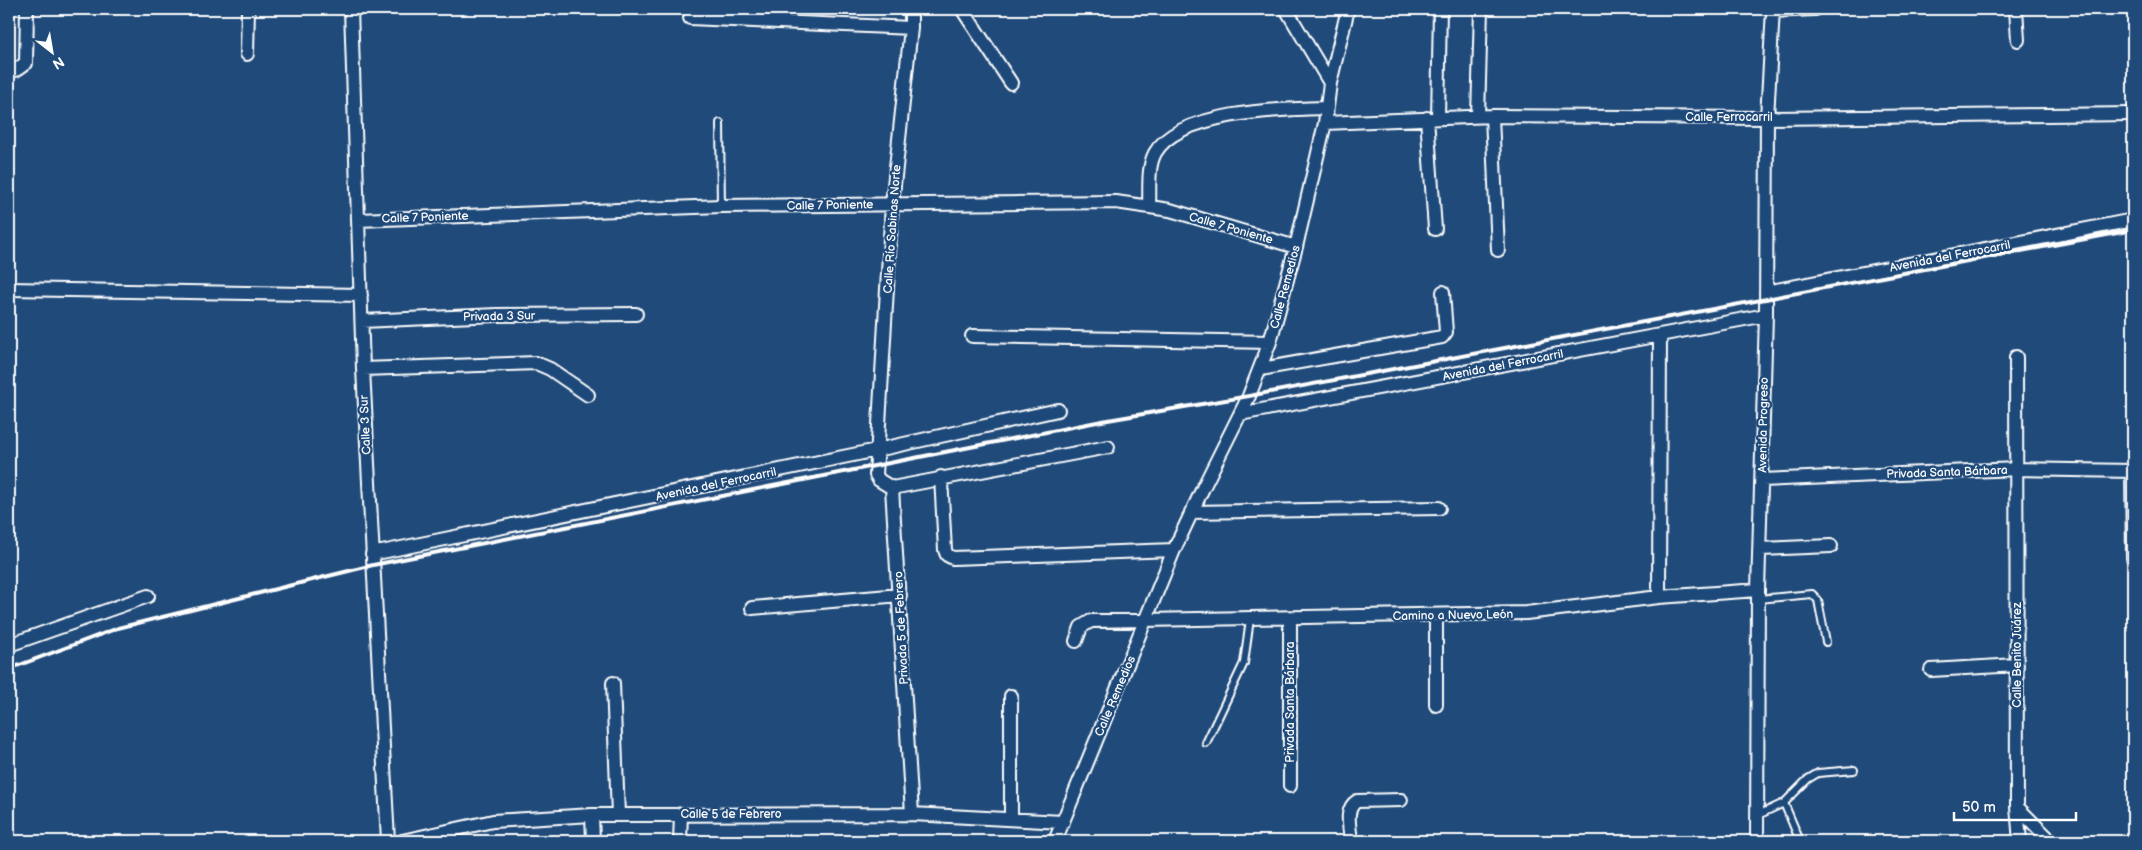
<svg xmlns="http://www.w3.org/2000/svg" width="2142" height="850" viewBox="0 0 2142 850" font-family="'Balsamiq Sans',sans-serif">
<rect width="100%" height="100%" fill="#1f4a7a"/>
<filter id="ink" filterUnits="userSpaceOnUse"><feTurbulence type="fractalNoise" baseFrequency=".02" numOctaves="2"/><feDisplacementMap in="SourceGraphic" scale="10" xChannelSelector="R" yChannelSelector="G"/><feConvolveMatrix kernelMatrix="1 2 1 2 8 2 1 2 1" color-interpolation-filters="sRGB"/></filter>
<g filter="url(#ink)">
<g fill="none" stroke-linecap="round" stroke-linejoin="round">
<defs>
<path id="service" d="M 720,123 L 721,206
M 1758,599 L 1812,594 L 1818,600 L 1826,642
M 1206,743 L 1244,663 L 1250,619
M 1784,803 L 1800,841
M 1758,815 L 1784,803 L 1808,779 L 1818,773 L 1854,770"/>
<path id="minor" d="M 351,9 L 363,369 L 388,841
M 911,9 L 911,28 L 892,204 L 876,475 L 879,480 L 892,488 L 912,814
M 962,9 L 1011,83
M 1286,9 L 1330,83
M 2016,9 L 2018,40
M 1773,11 L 1815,9
M 690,18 L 911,28
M 247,54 L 248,9
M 9,70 L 16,70 L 26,63 L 27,9
M 1478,116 L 1481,9
M 1492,116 L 1498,250
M 1427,118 L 1435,229
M 1438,118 L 1440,9
M 1325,123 L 1492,116 L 1767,118 L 2133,114
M 1149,206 C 1150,190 1147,168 1155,153 C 1178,111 1283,109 1327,108
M 358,220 L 721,206 L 1116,202 L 1170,210 L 1296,247
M 9,289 L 361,295
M 1766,292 L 2133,220
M 362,321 L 497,315 L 636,314
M 972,336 L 1270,342
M 2016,357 L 2017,807 L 2020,841
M 363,369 L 536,363 L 550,369 L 588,395
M 1261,369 L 1442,337 L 1446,332 L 1443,292
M 1240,414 L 1766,315
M 2132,471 L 2133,558
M 941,477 L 945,550 L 947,555 L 953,558 L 1174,550
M 1762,480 L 2017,469 L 2133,471
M 892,488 L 1108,447
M 1191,512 L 1439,508
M 1760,549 L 1831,546
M 372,554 L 877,450 L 1058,410
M 1659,597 L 1660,336
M 752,608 L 900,595
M 1290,619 L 1290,786
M 1076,641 L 1081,627 L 1091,621 L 1526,613 L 1659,597 L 1758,590
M 9,645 L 148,596
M 1931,670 L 2017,665
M 613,683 L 618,815
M 1436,705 L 1436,615
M 2017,807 L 2051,841
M 592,815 L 593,841
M 1011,819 L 1011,696
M 402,841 L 493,821 L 592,815 L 912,814 L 1063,822
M 680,841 L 681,814
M 1055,841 L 1174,550 L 1203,488 L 1249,396 L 1270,342 L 1296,247 L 1325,123 L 1330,83 L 1348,9
M 1351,841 C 1350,827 1344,809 1357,801 L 1401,800
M 1757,841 L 1758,590 L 1766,315 L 1767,118 L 1773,9"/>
</defs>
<!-- service casing -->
<use href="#service" stroke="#fff" stroke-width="10"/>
<!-- minor casing -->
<use href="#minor" stroke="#fff" stroke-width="16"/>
<!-- service -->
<use href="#service" stroke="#1f4a7a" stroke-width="6"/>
<!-- minor -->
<use href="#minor" stroke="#1f4a7a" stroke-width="12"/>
<!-- rail -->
<path stroke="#fff" stroke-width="4" d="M 9,669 L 118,628 L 373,565 L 1102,421 L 1249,396 L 2133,230"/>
</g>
</g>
<g text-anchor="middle" stroke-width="4.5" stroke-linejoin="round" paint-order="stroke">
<!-- street labels -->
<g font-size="12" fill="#fff" stroke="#1f4a7a">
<text x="1729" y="121">Calle Ferrocarril</text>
<text transform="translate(830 205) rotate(-1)" y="4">Calle 7 Poniente</text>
<text transform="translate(425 217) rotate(-2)" y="4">Calle 7 Poniente</text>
<text transform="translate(1231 228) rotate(16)" y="4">Calle 7 Poniente</text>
<text transform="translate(892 229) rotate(-86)" y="4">Calle Río Sabinas Norte</text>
<text transform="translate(1950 256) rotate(-11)" y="4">Avenida del Ferrocarril</text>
<text transform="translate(1285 287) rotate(-75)" y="4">Calle Remedios</text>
<text transform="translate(499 316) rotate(-1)" y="4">Privada 3 Sur</text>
<text transform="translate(1503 365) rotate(-11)" y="4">Avenida del Ferrocarril</text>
<text transform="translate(365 425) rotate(-93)" y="4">Calle 3 Sur</text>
<text transform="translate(1763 425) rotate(-89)" y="4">Avenida Progreso</text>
<text transform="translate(1947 472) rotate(-2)" y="4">Privada Santa Bárbara</text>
<text transform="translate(716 484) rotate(-12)" y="4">Avenida del Ferrocarril</text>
<text transform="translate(1453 615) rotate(-1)" y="4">Camino a Nuevo León</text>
<text transform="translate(901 628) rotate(-93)" y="4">Privada 5 de Febrero</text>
<text transform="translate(2017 655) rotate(-90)" y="4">Calle Benito Juárez</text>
<text transform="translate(1115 696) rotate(-67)" y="4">Calle Remedios</text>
<text transform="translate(1290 702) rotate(-90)" y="4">Privada Santa Bárbara</text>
<text x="731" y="818">Calle 5 de Febrero</text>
</g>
</g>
<!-- margin -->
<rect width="2142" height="850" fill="none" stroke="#1f4a7a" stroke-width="30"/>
<rect x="15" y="15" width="2112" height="820" fill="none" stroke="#fff" stroke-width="2" filter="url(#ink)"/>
<!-- north arrow -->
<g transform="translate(52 52) rotate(149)" stroke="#1f4a7a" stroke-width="4" paint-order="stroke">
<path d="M0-4L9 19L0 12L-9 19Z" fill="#ffffff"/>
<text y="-8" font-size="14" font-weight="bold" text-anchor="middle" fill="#ffffff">N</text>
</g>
<!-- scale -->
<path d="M1954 812v8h122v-8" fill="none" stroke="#ffffff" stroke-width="2.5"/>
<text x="1962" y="812" font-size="15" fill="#ffffff" stroke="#1f4a7a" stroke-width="4" paint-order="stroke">50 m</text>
</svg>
